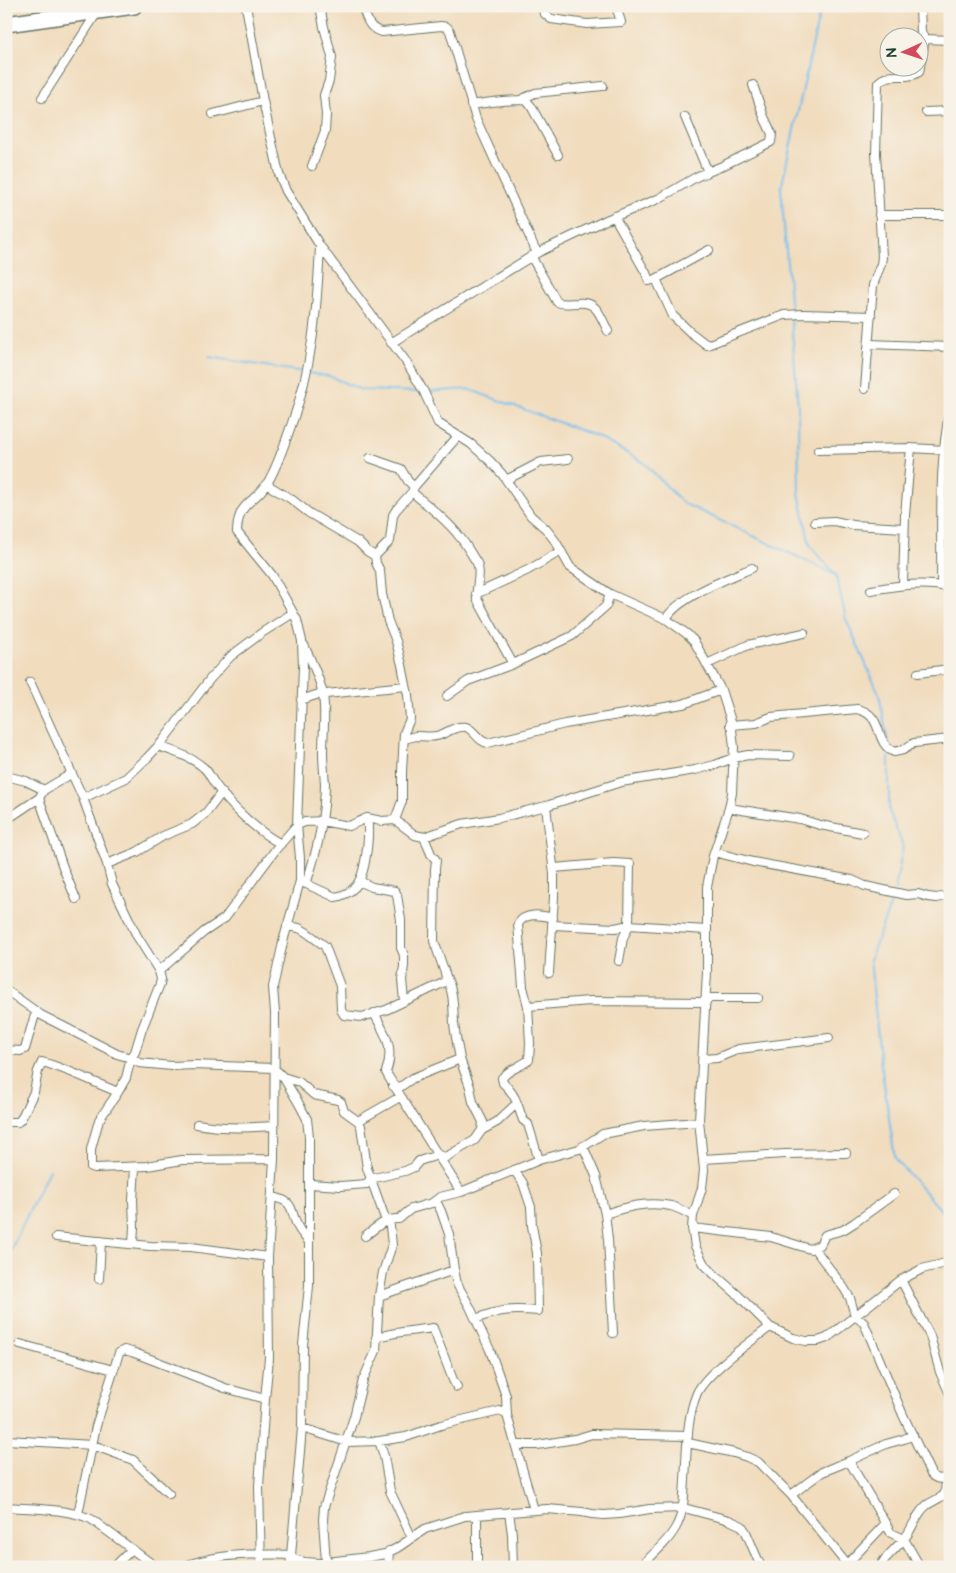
<svg xmlns="http://www.w3.org/2000/svg" width="956" height="1573" viewBox="0 0 956 1573" font-family="'Architects Daughter',sans-serif">
<rect width="100%" height="100%" fill="#f7f3e8"/>
<filter id="ink" filterUnits="userSpaceOnUse"><feTurbulence type="fractalNoise" baseFrequency=".02" numOctaves="2"/><feDisplacementMap in="SourceGraphic" scale="10" xChannelSelector="R" yChannelSelector="G"/><feConvolveMatrix kernelMatrix="1 2 1 2 8 2 1 2 1" color-interpolation-filters="sRGB"/></filter>
<filter id="wash" filterUnits="userSpaceOnUse"><feTurbulence type="fractalNoise" baseFrequency=".0096" numOctaves="4" result="noise"/><feDisplacementMap in="SourceGraphic" scale="20" xChannelSelector="R" yChannelSelector="G"/><feGaussianBlur stdDeviation="1.12" result="paint"/><feColorMatrix in="noise" values="0 0 0 0 0 0 0 0 0 0 0 0 0 0 0 0 0 1.4 0 .05"/><feComposite in="paint" operator="in"/></filter>
<g filter="url(#wash)">
<rect width="100%" height="100%" fill="#f1dcbd"/>
<g fill="none" stroke-linecap="round" stroke-linejoin="round">
<!-- stream -->
<path stroke="#72bdeb" stroke-width="2" d="M 791,312 L 781,189 L 821,6
M 791,316 L 798,407 L 799,493 L 810,546 L 836,575 L 846,619 L 879,694 L 888,742
M 209,357 L 303,372
M 307,373 L 329,376 L 361,390 L 422,392
M 427,392 L 468,389 L 596,436 L 643,462 L 683,503 L 834,574
M 889,751 L 889,811 L 903,846 L 895,890
M 894,895 L 870,959 L 880,1057 L 895,1159 L 950,1220
M 6,1260 L 49,1170"/>
</g>
</g>
<g filter="url(#ink)">
<g fill="none" stroke-linecap="round" stroke-linejoin="round">
<defs>
<path id="street" d="M 246,6 L 263,101 L 279,174 L 286,191 L 320,246 L 407,363 L 424,392 L 438,423 L 471,444 L 490,461 L 502,474 L 531,516 L 546,529 L 556,542 L 570,567 L 610,594 L 666,619 L 687,634 L 694,641 L 721,690 L 731,721 L 734,747 L 732,793 L 729,808 L 713,856 L 707,887 L 707,972 L 699,1120 L 704,1170 L 702,1188 L 693,1216 L 692,1228 L 695,1246 L 704,1264 L 715,1275 L 738,1295 L 770,1327 L 793,1338 L 806,1341 L 818,1341 L 827,1338 L 901,1280 L 922,1269 L 950,1262
M 362,6 C 367,18 368,29 382,32 L 441,26 L 447,27 L 450,31 L 476,119 L 537,253
M 541,6 L 545,14 L 551,19 L 587,24 L 621,22 L 616,6
M 925,39 L 950,40
M 42,98 L 98,11
M 520,100 L 535,93 L 603,86
M 471,105 C 489,102 508,100 526,100 L 531,106 L 558,155
M 926,112 L 950,111
M 213,114 L 263,101
M 685,117 L 708,172
M 312,166 L 325,131 L 326,115 L 324,95 L 329,81 L 332,57 L 324,27 L 320,6
M 879,215 L 950,215
M 614,216 L 646,273 L 649,281 L 656,279 L 673,316 L 690,332 L 707,345 L 784,315 L 803,314 L 871,316
M 531,256 L 557,302 C 564,305 571,303 578,303 C 598,301 600,316 608,331
M 656,279 L 709,250
M 950,291 L 950,306
M 391,343 L 537,253 L 606,220 L 658,199 L 698,176 L 720,167 L 771,142 L 772,134 L 764,117 L 753,85
M 869,344 L 950,347
M 865,389 L 873,285 L 881,264 L 882,257 L 876,153 L 878,83 C 888,70 908,81 919,72 L 925,39 L 921,33 L 920,6
M 818,450 L 911,448 L 945,450
M 370,458 L 401,469 L 408,481 L 414,487
M 506,480 L 541,462 L 568,459
M 266,484 L 291,499 L 309,513 L 358,542 L 367,551 L 375,556 L 376,563 L 380,571 L 382,594 L 388,621 L 396,641 L 402,665 L 408,695 L 410,719 L 404,733 L 402,772 L 402,801 L 395,820
M 412,492 L 414,487 L 458,436
M 815,522 L 834,521 L 853,525 L 904,528
M 375,556 L 390,541 L 393,515 L 396,510 L 412,492 C 428,506 446,519 459,536 C 466,544 471,554 477,563 C 482,574 475,587 477,599 L 513,664
M 903,585 L 905,515 L 911,448
M 941,586 C 942,529 938,466 950,410
M 871,590 C 896,586 925,581 950,588
M 476,594 L 528,570 L 561,551
M 666,619 C 678,597 729,578 752,568
M 304,645 C 311,661 320,678 323,695 C 326,714 323,733 323,752 C 323,763 324,773 325,783 C 325,817 317,852 306,884
M 707,664 L 748,645 L 804,633
M 918,673 L 950,669
M 30,682 L 83,798 L 107,864 L 112,884 L 137,936 L 159,971 L 161,979 L 160,984 L 142,1029 L 135,1052 L 131,1058 L 126,1078 L 118,1092 L 99,1120 L 91,1149 L 91,1167 L 95,1168 L 147,1166 L 182,1160 L 274,1159
M 447,696 L 468,681 L 513,664 L 572,636 L 606,606 L 610,594
M 301,700 L 316,695 L 406,686
M 730,725 L 756,723 L 771,717 L 857,709 C 885,715 873,742 894,752 L 903,750 L 914,743 L 950,739
M 404,739 C 408,738 412,737 416,736 C 424,736 432,738 440,735 C 449,732 456,725 466,727 C 475,730 478,742 488,743 L 565,724 L 683,704 L 721,690
M 158,746 C 173,751 192,757 204,768 C 209,772 211,779 215,784 C 230,806 258,832 281,844
M 6,776 L 26,781 L 44,790
M 39,798 L 64,870 L 76,899
M 83,798 L 126,778 L 147,758 L 162,742 L 210,679 L 231,656 L 263,632 L 293,613
M 546,806 L 554,874 L 554,897 L 549,973
M 729,808 L 800,819 L 820,825 L 863,833
M 6,820 L 39,798 L 44,790 L 71,774
M 714,852 L 753,862 L 852,880 L 865,886 L 907,895 L 918,894 L 928,897 L 937,898 L 950,895
M 107,864 L 137,852 L 163,836 L 192,824 L 206,813 L 222,792
M 554,868 L 613,863 L 630,864 L 629,925 L 623,938 L 619,961
M 359,881 L 372,887 L 395,891 L 397,895 L 401,920 L 401,948 L 404,955 L 404,966 L 402,980 L 404,1001
M 302,882 L 335,897 C 343,896 350,892 355,887 C 366,876 370,833 367,818
M 552,925 L 615,928 L 629,925 L 706,930
M 287,926 L 299,928 L 306,932 L 325,946 L 340,986 L 341,1010 L 344,1015 L 362,1017 L 386,1010 L 445,982 L 446,976 L 434,941 L 435,869 L 436,860 L 431,854 L 424,837
M 159,971 L 204,932 L 225,918 L 276,849 L 297,825 L 305,822 L 321,821 L 349,826 L 367,818 L 382,821 L 395,820 L 415,835 L 424,837 L 462,824 L 499,818 L 546,806 L 621,782 L 695,770 L 715,765 L 733,758 L 748,755 L 790,756
M 6,990 L 41,1015 L 117,1054 L 131,1058 L 139,1063 L 172,1066 L 194,1065 L 274,1068 L 283,1077 L 298,1102 L 307,1119 L 309,1137 L 309,1286 L 303,1345 L 302,1428 L 290,1567
M 706,998 L 758,998
M 528,1006 L 590,1001 L 706,1002
M 374,1013 C 385,1034 395,1047 386,1072 L 388,1076 L 461,1192
M 6,1050 L 20,1051 L 25,1049 L 34,1018 L 37,1012
M 460,1059 L 470,1087 L 473,1102 L 483,1122 L 482,1130
M 703,1059 L 717,1058 L 739,1049 L 829,1038
M 283,1077 L 299,1082 L 314,1095 L 338,1100 L 341,1102 L 344,1111 L 358,1121 L 361,1126 L 367,1168 L 386,1221 L 390,1226 L 392,1245 L 383,1272 L 379,1296 L 376,1351 L 363,1380 L 354,1417 L 324,1507 L 323,1520 L 326,1562
M 393,1086 L 400,1087 L 413,1078 L 460,1059 C 458,1047 455,1035 454,1023 C 453,1006 454,992 446,976
M 518,1106 C 515,1096 511,1090 503,1083 L 502,1078 C 509,1069 520,1067 529,1060 L 530,1043 L 528,1006 L 523,987 L 518,924 C 525,912 541,915 553,918
M 358,1121 L 400,1097
M 6,1122 L 18,1122 L 21,1119 L 34,1092 L 38,1071 L 42,1062 C 68,1069 93,1082 118,1092
M 197,1124 C 223,1129 248,1128 274,1126
M 583,1146 L 596,1176 L 605,1214 L 608,1239 L 613,1333
M 703,1159 L 785,1154 L 846,1153
M 310,1184 L 340,1186 L 367,1184 L 370,1179 L 405,1171 L 414,1167 L 419,1161 L 438,1155 L 446,1157 L 475,1140 L 482,1130 L 497,1122 L 514,1106 L 518,1106 L 523,1120 L 528,1124 L 539,1160
M 272,1197 C 297,1201 289,1212 299,1229 C 302,1234 306,1238 309,1242
M 436,1201 L 441,1211 L 449,1234 L 454,1270 L 457,1284 L 470,1307 L 490,1350 L 506,1396 L 507,1415
M 605,1214 C 626,1207 648,1201 671,1206 C 679,1208 687,1213 693,1216
M 692,1228 L 771,1237 L 810,1249 L 820,1245 L 825,1235 L 843,1230 L 854,1223 L 894,1194
M 365,1236 C 376,1228 385,1218 399,1219 L 411,1209 L 432,1203 L 440,1197 L 461,1192 L 539,1160 L 579,1149 L 603,1134 L 644,1126 L 699,1122
M 56,1237 L 150,1246 L 191,1247 L 268,1257
M 133,1244 L 134,1227 L 133,1200 L 135,1167
M 814,1248 L 844,1288 L 850,1298 L 855,1316 L 864,1323 L 903,1415 L 931,1474 C 937,1481 942,1479 950,1476
M 99,1279 L 101,1241
M 901,1280 L 930,1336 L 940,1372 L 950,1394
M 379,1296 L 454,1270
M 476,1319 C 500,1309 513,1309 538,1311 L 537,1253 L 532,1226 L 531,1207 L 523,1183 L 514,1170
M 376,1338 C 394,1331 414,1331 433,1328 L 453,1380 L 457,1387
M 20,1344 L 113,1370
M 302,1428 L 347,1442 L 379,1441 L 406,1437 L 441,1425 L 500,1411 L 507,1415 L 534,1510
M 6,1440 L 93,1445 L 133,1460 L 169,1494
M 379,1441 L 384,1456 L 390,1491 L 412,1538
M 688,1443 L 734,1453 L 747,1457 L 758,1462 L 791,1495 L 849,1567
M 517,1445 L 537,1445 L 575,1439 L 592,1434 L 688,1436
M 849,1461 L 891,1533 L 904,1539 C 913,1529 916,1513 927,1505 C 933,1501 939,1499 945,1494 L 946,1478
M 791,1495 L 822,1472 L 849,1461 L 886,1444 L 904,1439 L 913,1435
M 6,1507 C 34,1509 65,1508 91,1519 L 156,1567
M 509,1512 L 512,1534 L 513,1567
M 78,1514 L 96,1426 L 119,1353 L 124,1350 L 132,1352 L 225,1388 L 265,1399
M 847,1564 L 886,1523
M 114,1567 L 132,1549
M 183,1567 C 212,1554 258,1553 290,1555 L 294,1559 L 305,1562 L 319,1563 L 369,1557 L 385,1554 L 397,1548 L 425,1529 L 465,1516 L 547,1509 L 582,1512 L 592,1514 L 604,1515 L 619,1514 L 650,1509 L 684,1508 L 729,1520 L 742,1526 L 746,1532 L 761,1567
M 261,1567 L 259,1486 L 265,1399 L 269,1358 L 268,1257 L 274,1159 L 275,1013 L 273,987 L 284,938 L 300,881 L 300,858 L 297,825 L 303,667 L 302,641 L 297,620 L 272,575 L 237,532 C 238,500 255,504 268,482 C 278,465 284,445 291,426 C 313,366 317,309 320,246
M 388,1567 L 389,1551
M 477,1567 L 477,1515
M 640,1567 C 652,1555 668,1542 676,1527 C 684,1512 684,1497 685,1480 C 687,1452 686,1419 697,1393 C 707,1372 750,1342 770,1327
M 880,1567 L 885,1559 L 904,1539 L 920,1567"/>
<path id="highway" d="M 6,24 L 134,6"/>
</defs>
<!-- street casing -->
<use href="#street" stroke="#687564" stroke-width="10"/>
<!-- highway casing -->
<use href="#highway" stroke="#687564" stroke-width="18"/>
<!-- street -->
<use href="#street" stroke="#fff" stroke-width="8"/>
<!-- highway -->
<use href="#highway" stroke="#fff" stroke-width="15"/>
</g>
</g>
<!-- margin -->
<rect width="956" height="1573" fill="none" stroke="#f7f3e8" stroke-width="25"/>
<!-- north arrow -->
<g transform="translate(904 52) rotate(267)"><circle r="24" fill="#f7f3e8" stroke="#a1aaa0"/>
<path d="M0-4L9 19L0 12L-9 19Z" fill="#d1495b"/>
<text y="-8" font-size="14" font-weight="bold" text-anchor="middle" fill="#1f3d34">N</text>
</g>
</svg>
